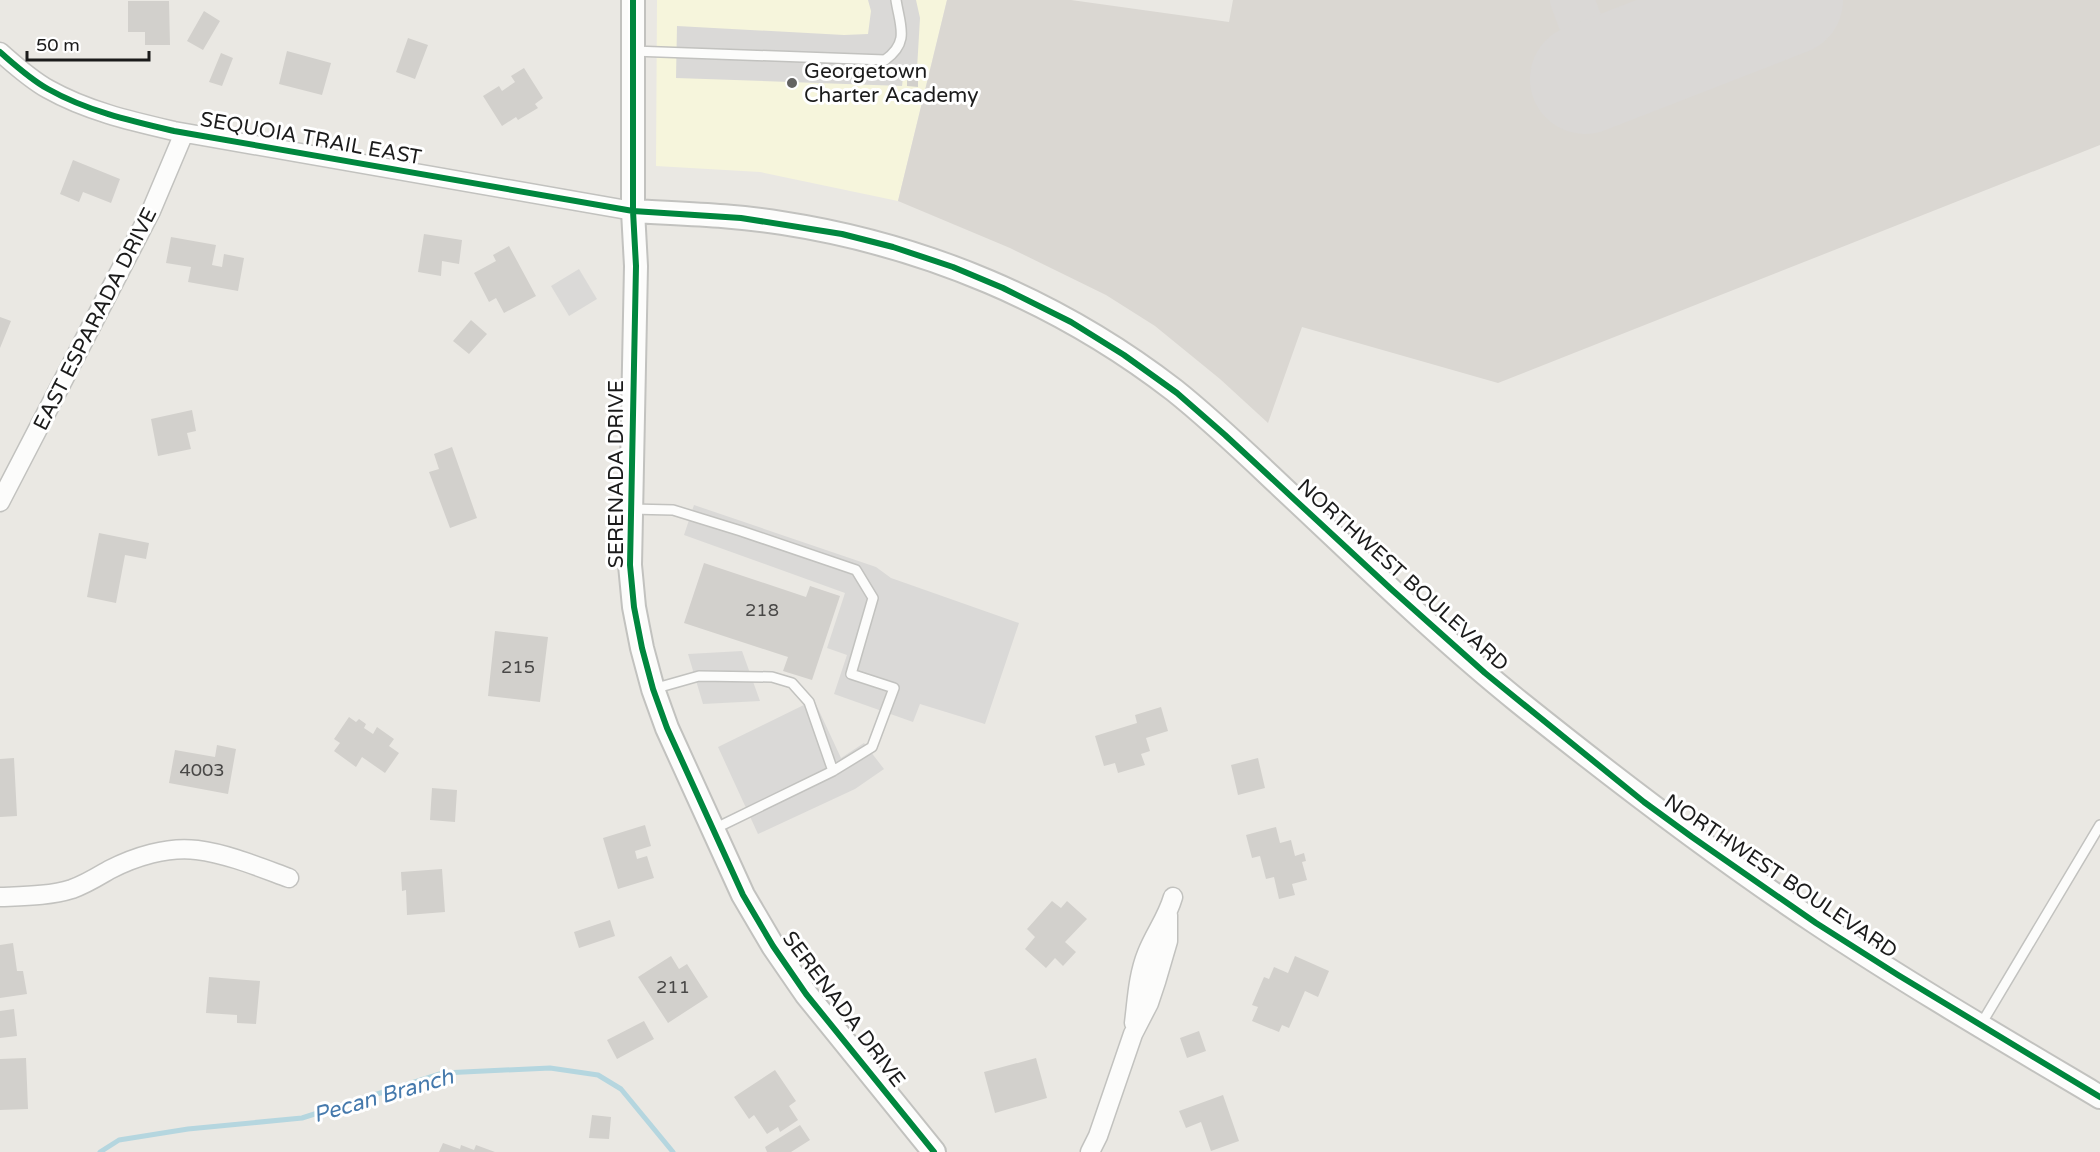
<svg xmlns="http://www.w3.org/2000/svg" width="2100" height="1152" viewBox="0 0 2100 1152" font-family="'Varela Round',sans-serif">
<rect width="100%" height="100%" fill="#eae8e3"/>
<!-- education -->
<path fill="#f6f5dc" d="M 657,0 L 947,0 L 898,201 L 760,172 L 656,166 Z"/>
<!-- airport -->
<path fill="#dad7d2" d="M 947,0 L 1071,0 L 1229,22 L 1233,0 L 2100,0 L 2100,145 L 1498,383 L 1302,327 L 1268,423 L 1220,379 L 1155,326 L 1106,295 L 1010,248 L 898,201 Z"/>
<!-- parking -->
<path fill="#dad9d7" d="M 868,0 L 916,0 L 920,18 L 917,69 L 904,69 L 902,86 L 676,78 L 677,26 L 844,35 L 868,34 L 871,11 Z
M 579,269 L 597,299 L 569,316 L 551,286 Z
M 694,505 L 876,567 L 891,578 L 1019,623 L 985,724 L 920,704 L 913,722 L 834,694 L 847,655 L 827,648 L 845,593 L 684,535 Z
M 742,651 L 760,701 L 703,704 L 688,654 Z
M 814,700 L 841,758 L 864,743 L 884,769 L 855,789 L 758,834 L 718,747 Z"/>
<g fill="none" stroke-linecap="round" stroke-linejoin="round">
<!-- stream -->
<path stroke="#b5d6df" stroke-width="5" d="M 100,1152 L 119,1140 L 188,1129 L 302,1118 L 443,1073 L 550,1068 L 598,1075 L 621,1089 L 673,1152"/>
<!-- taxiway -->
<path stroke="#dad8d6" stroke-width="44" d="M 1572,0 C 1586,37 1586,43 1620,66"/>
<!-- runway -->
<path stroke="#dad8d6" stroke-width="110" d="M 1585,79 L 1788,0"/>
</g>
<!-- building -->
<path fill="#d2d0cc" d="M 128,1 L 169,1 L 170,45 L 145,45 L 145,32 L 128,32 Z
M 204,11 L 220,21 L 203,50 L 187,41 Z
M 408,38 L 428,45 L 415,79 L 396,72 Z
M 287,51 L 331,63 L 322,95 L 279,84 Z
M 221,53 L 233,58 L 222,86 L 209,82 Z
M 524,68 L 543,98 L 535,104 L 538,108 L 518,120 L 516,117 L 502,126 L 483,96 L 499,86 L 502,91 L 515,82 L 511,76 Z
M 907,72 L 918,73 L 918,87 L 907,86 Z
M 73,160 L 120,179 L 111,203 L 83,192 L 79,202 L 60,194 Z
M 424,234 L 462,240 L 459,264 L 442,261 L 441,276 L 418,272 Z
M 171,237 L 216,245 L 212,265 L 222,267 L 224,254 L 244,258 L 238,291 L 188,282 L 191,267 L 166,263 Z
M 509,246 L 536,296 L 504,313 L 496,298 L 489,302 L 474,273 L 496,261 L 493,255 Z
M 0,317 L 11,321 L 0,348 Z
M 471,320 L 487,334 L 469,354 L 453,341 Z
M 192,410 L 196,431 L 187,433 L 191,449 L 158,456 L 151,419 Z
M 452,447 L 477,518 L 450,528 L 429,472 L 439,469 L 434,454 Z
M 99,533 L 149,543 L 146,559 L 125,555 L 116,603 L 87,597 Z
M 704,563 L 806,597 L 810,586 L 840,596 L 812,680 L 783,671 L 788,657 L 684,623 Z
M 495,631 L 548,637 L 540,702 L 488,696 Z
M 1161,707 L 1168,731 L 1146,738 L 1150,751 L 1141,754 L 1145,765 L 1118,773 L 1115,763 L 1104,766 L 1095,736 L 1137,723 L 1135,715 Z
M 349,717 L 356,722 L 359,719 L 366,724 L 364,728 L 373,734 L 377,727 L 394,739 L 389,746 L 399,753 L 385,773 L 362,757 L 356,767 L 334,751 L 340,743 L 334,739 Z
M 217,745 L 236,749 L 228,794 L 169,783 L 175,750 L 215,757 Z
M 14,758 L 17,816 L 0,817 L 0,759 Z
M 1258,758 L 1265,788 L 1238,795 L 1231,765 Z
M 432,788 L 457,790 L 455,822 L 430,820 Z
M 645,825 L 651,846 L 635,851 L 637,859 L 647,856 L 654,878 L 618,889 L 603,838 Z
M 1276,827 L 1280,843 L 1291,840 L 1295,856 L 1304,853 L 1306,861 L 1302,862 L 1307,880 L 1292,884 L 1295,895 L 1279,899 L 1274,877 L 1266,879 L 1260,856 L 1252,858 L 1246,835 Z
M 442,869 L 445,912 L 407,915 L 406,890 L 402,891 L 401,872 Z
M 1052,901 L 1061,908 L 1067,901 L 1087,919 L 1065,942 L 1076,952 L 1063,966 L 1055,958 L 1046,968 L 1025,949 L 1035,937 L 1027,929 Z
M 610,920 L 615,936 L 579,948 L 574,932 Z
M 13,943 L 17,971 L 23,971 L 27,994 L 0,998 L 0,945 Z
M 671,956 L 679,969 L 687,964 L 708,997 L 668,1023 L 638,977 Z
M 1295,956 L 1329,971 L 1318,997 L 1305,991 L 1289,1028 L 1282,1025 L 1279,1032 L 1252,1021 L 1258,1007 L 1252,1005 L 1264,977 L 1269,979 L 1274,967 L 1288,973 Z
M 209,977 L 260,981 L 256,1024 L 237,1023 L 237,1015 L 206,1013 Z
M 14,1009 L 17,1036 L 0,1038 L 0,1011 Z
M 644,1021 L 654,1039 L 617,1059 L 607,1040 Z
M 1199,1031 L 1206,1051 L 1187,1058 L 1180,1038 Z
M 26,1058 L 28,1109 L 0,1110 L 0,1059 Z
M 1036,1058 L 1047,1098 L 995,1113 L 984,1072 Z
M 775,1070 L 796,1101 L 789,1106 L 798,1120 L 780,1132 L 778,1127 L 767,1134 L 754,1115 L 749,1119 L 734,1097 Z
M 1223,1095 L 1239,1141 L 1211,1151 L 1201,1122 L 1186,1128 L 1179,1111 Z
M 592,1115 L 611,1117 L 609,1139 L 589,1138 Z
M 800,1125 L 810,1140 L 791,1152 L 767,1152 L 765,1147 Z
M 443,1143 L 460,1149 L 461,1145 L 474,1150 L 476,1145 L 495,1152 L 439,1152 Z"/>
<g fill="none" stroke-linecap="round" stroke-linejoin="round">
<defs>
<path id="service" d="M 633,51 L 885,60 C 910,42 900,26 896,0
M 631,509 L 673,510 L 741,531 L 856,570 L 873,598 L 851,674 L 894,688 L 872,747 L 833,771
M 653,689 L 699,676 L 772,677 L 792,683 L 809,702 L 833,771 L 714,829
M 1980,1026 L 2100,825"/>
<path id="minor" d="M 0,52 C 15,65 30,79 48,89 C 87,111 131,121 174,131 L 633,211
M 0,502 L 151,211 L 184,133
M 0,897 C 24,896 50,896 72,889 C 86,884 97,877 109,870 C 134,857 168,846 197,850 C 228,854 259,867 289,878
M 1134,1023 C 1137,999 1138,975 1147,953 C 1155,933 1167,918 1173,897
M 1090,1152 L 1098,1136 L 1133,1034 L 1149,1003 L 1156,982 L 1168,941 L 1168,915"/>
<path id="tertiary" d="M 633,0 L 633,211 L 636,266 L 630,565 L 634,607 L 642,648 L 653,689 L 667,728 L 743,895 L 773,946 L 806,994 L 934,1152
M 633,211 C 683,214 733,215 782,223 C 925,245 1060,302 1174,390 C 1213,421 1249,456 1285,490 C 1362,562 1437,636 1519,702 C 1615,779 1713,854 1815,922 C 1908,984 2004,1040 2100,1097"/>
</defs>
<!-- service casing -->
<use href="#service" stroke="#c2c2bf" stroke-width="12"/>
<!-- minor casing -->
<use href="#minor" stroke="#c2c2bf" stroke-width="21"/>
<!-- tertiary casing -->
<use href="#tertiary" stroke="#c2c2bf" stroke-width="26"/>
<!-- service -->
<use href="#service" stroke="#fcfcfb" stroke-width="9"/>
<!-- minor -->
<use href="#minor" stroke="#fcfcfb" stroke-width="18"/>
<!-- tertiary -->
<use href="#tertiary" stroke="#fcfcfb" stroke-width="22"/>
<defs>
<path id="cycleway" d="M 633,0 L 633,211 L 636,266 L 630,565 L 634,607 L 642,648 L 653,689 L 667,728 L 743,895 L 773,946 L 806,994 L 934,1152
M 0,52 C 15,65 30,79 48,89 C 87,111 131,121 174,131 L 633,211 L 741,218 L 842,234 L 893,247 L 953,267 L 1003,288 L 1071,322 L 1124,355 L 1177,393 L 1225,435 L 1391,589 L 1485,673 L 1644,802 L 1692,837 L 1816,923 L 1898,975 L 2100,1097"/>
</defs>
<!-- cycleway casing -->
<use href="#cycleway" stroke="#fff" stroke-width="10"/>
<!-- cycleway -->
<use href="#cycleway" stroke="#00873e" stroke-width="6"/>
</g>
<!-- markers -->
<circle fill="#636361" stroke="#fff" stroke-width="2" cx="792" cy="83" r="6"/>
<g text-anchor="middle" stroke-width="6" stroke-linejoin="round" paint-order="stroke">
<!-- number labels -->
<g font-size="18" fill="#494847">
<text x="762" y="616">218</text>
<text x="518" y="673">215</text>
<text x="202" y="776">4003</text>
<text x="673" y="993">211</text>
</g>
<!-- poi labels -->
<g font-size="21" fill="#1b1b1b" stroke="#fff" text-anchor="start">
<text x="804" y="78">Georgetown<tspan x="804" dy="24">Charter Academy</tspan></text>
</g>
<!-- street labels -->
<g font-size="21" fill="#1b1b1b" stroke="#fff">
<text transform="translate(311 138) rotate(10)" y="7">SEQUOIA TRAIL EAST</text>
<text transform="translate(95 319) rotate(-63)" y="7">EAST ESPARADA DRIVE</text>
<text transform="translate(616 474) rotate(-90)" y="7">SERENADA DRIVE</text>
<text transform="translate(1403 575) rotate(42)" y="7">NORTHWEST BOULEVARD</text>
<text transform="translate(1781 876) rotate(34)" y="7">NORTHWEST BOULEVARD</text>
<text transform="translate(844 1009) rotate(53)" y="7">SERENADA DRIVE</text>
</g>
<!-- water labels -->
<g font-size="22" font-style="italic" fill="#4579ac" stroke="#fff">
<text transform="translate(383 1095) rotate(-16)" y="8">Pecan Branch</text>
</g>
</g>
<!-- scale -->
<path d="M27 51v9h122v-9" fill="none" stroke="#1b1b1b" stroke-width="3"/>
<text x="36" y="51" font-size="18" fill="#1b1b1b" stroke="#ffffff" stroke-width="4.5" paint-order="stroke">50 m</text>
</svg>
